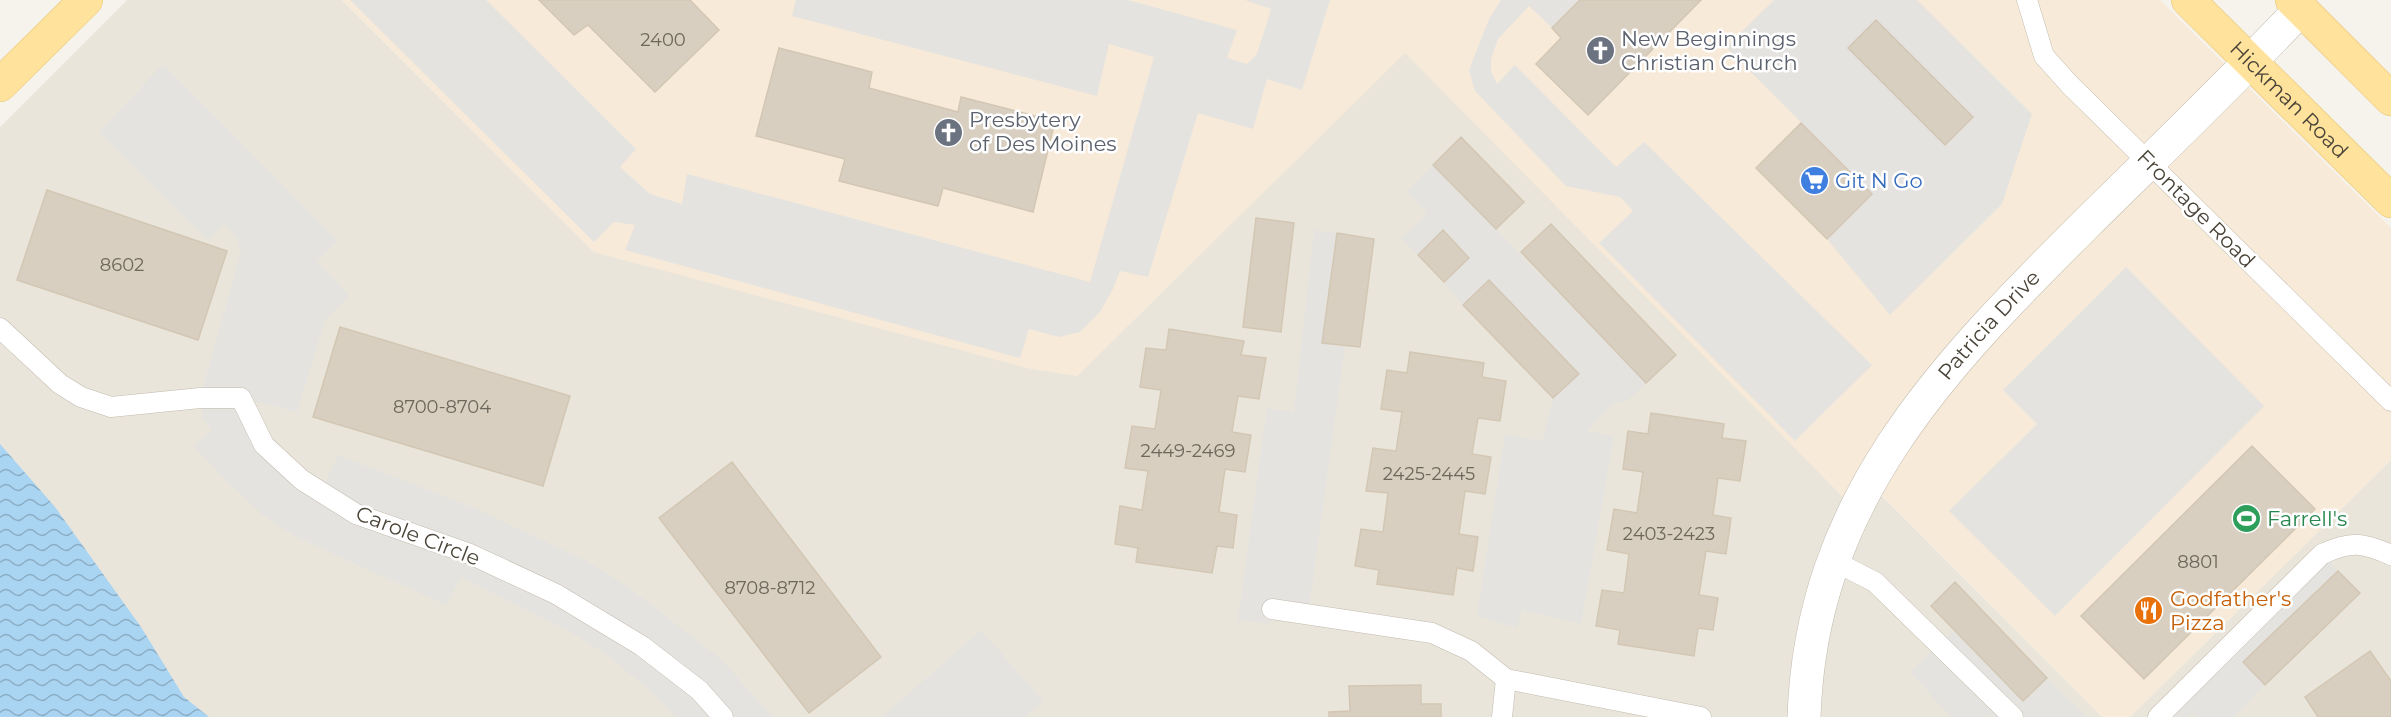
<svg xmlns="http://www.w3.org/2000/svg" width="2391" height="717" viewBox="0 0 2391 717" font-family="Montserrat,sans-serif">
<defs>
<pattern id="water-waves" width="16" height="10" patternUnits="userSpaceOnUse" patternTransform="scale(1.5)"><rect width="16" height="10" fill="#a9d4f2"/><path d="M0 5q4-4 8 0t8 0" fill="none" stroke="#8caec5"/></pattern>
</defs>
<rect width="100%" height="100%" fill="#f6f3ec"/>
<!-- residential -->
<path fill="#eae5da" d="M 127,0 L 342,0 L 594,252 L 1077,376 L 1405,52 L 1855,509 L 1868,482 L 2102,717 L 0,717 L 0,127 Z
M 2391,460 L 2391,717 L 2130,717 Z"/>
<!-- commercial -->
<path fill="#f7ead8" d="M 342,0 L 2160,0 L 2391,228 L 2391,460 L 2130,717 L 2102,717 L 1869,482 L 1855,509 L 1405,53 L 1077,376 L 1031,369 L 594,252 Z"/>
<!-- parking -->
<path fill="#e5e3e0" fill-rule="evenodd" d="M 350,0 L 486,0 L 636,149 L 620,167 L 650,194 L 682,204 L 687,174 L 1090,282 L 1154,57 L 1109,44 L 1097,96 L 792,16 L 796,0 L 1128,0 L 1237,30 L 1227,58 L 1247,64 L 1257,54 L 1271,9 L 1245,0 L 1330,0 L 1302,90 L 1267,79 L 1253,129 L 1198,113 L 1148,277 L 1120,271 L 1113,289 L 1100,312 L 1080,332 L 1059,337 L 1029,329 L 1020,358 L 625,250 L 635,225 L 614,222 L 594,242 Z
M 1501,0 L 1580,0 L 1552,28 L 1529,6 L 1498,39 L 1491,59 L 1491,71 L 1497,84 L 1515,65 L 1616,167 L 1644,142 L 1872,365 L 1795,441 L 1599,243 L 1633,211 L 1620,197 L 1566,186 L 1475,91 L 1469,70 L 1489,19 Z
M 1774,0 L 1917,0 L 2032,114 L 2002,204 L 1890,315 L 1827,239 L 1872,194 L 1726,47 ZM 1876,20 L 1973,116 L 1945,145 L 1848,48 Z
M 163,64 L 338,241 L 317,262 L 350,296 L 325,320 L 297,412 L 242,398 L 264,445 L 321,492 L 338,455 L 472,507 L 585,560 L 627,586 L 721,659 L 773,717 L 676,717 L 656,696 L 607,655 L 571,632 L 461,577 L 446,605 L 298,538 L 263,515 L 228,483 L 194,446 L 212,430 L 202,418 L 200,398 L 241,252 L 236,236 L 224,224 L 208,240 L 99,132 Z
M 1433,165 L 1646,383 L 1627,401 L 1613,403 L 1587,431 L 1614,436 L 1581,624 L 1522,610 L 1517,628 L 1477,616 L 1505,434 L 1542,441 L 1553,398 L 1579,373 L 1489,280 L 1463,305 L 1444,282 L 1469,258 L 1443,231 L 1418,255 L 1401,239 L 1427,214 L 1407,191 Z
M 1314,230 L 1337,233 L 1322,343 L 1345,346 L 1308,614 L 1271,609 L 1270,624 L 1238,620 L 1267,408 L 1294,412 Z
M 2126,267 L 2264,406 L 2055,616 L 1949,511 L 2037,424 L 2003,390 Z
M 2322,554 L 2338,571 L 2243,662 L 2265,685 L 2234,717 L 2197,717 L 2192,713 L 2188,717 L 2158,717 Z
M 981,630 L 1043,701 L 1025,717 L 882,717 Z
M 1954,630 L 2023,701 L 2047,678 L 2087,717 L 1989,717 L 1987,715 L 1984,717 L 1951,717 L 1910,672 Z"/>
<!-- water -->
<path fill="url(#water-waves)" d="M 0,444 L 55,507 L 141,627 L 184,697 L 209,717 L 0,717 Z"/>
<!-- building -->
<path fill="#d8cfc1" stroke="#d3c7b4" stroke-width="1.5" d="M 539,0 L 690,0 L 719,30 L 655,92 L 588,25 L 574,35 Z
M 1580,0 L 1701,0 L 1588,115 L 1536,64 L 1561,38 L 1552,28 Z
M 1876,20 L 1973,117 L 1945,145 L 1848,48 Z
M 779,48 L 872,72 L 869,88 L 958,112 L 961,97 L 1055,121 L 1033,212 L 943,188 L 938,206 L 839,181 L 845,159 L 756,136 Z
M 1801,123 L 1872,194 L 1827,239 L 1756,168 Z
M 1461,137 L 1524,202 L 1496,229 L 1433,165 Z
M 47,190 L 227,251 L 198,340 L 17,280 Z
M 1256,218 L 1294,223 L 1281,332 L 1243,327 Z
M 1551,224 L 1676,355 L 1646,383 L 1521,252 Z
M 1443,230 L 1469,258 L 1444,282 L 1418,255 Z
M 1337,233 L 1374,239 L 1360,347 L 1322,343 Z
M 1489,280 L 1579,374 L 1553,398 L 1463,305 Z
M 340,327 L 570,396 L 543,486 L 313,417 Z
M 1169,329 L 1244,341 L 1241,355 L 1266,358 L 1259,399 L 1238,396 L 1232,432 L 1251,435 L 1245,472 L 1225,469 L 1219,512 L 1237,515 L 1233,548 L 1217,546 L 1212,573 L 1136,562 L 1138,548 L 1115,544 L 1120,506 L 1142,510 L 1148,471 L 1125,468 L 1132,426 L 1155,429 L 1161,390 L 1140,387 L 1146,348 L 1166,350 Z
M 1410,352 L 1484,363 L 1482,377 L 1506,381 L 1500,421 L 1478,418 L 1472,454 L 1491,457 L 1485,494 L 1465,491 L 1459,534 L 1478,537 L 1473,571 L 1457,568 L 1453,595 L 1377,584 L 1379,570 L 1355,566 L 1361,529 L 1383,532 L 1388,493 L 1366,491 L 1373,448 L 1396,451 L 1402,412 L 1381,409 L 1387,370 L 1407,373 Z
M 1651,413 L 1724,424 L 1722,438 L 1746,441 L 1740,481 L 1718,478 L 1713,515 L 1731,518 L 1726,554 L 1706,551 L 1699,595 L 1718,598 L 1713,630 L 1698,628 L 1694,656 L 1618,644 L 1620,630 L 1596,626 L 1602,590 L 1624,593 L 1629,554 L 1607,550 L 1614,509 L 1637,513 L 1643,472 L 1623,469 L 1628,431 L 1648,434 Z
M 2252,446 L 2315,509 L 2144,679 L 2081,616 Z
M 732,462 L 881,657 L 809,713 L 659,518 Z
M 2338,571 L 2360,593 L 2265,685 L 2243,662 Z
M 1955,582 L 2047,678 L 2023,701 L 1931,606 Z
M 2370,651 L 2391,681 L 2391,717 L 2318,717 L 2305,697 Z
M 1421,685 L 1421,704 L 1441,704 L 1441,717 L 1329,717 L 1329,712 L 1350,711 L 1349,686 Z"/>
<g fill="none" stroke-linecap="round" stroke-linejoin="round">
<defs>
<path id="service" d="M 2027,0 L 2044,56 L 2070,85 L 2391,401
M 0,328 L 60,384 L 81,397 L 111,407 L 200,398 L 241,398 L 264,445 L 302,480 L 356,514 L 470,554 L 556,594 L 642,646 L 699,690 L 723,717
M 1832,560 L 1875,582 L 2013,717
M 1272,609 L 1432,633 L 1471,651 L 1506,679 L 1701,717
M 1502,717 L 1506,679
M 2158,717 L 2322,554 C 2351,541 2362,542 2391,555"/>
<g id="minor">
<path id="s1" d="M 1804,717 C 1811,501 1942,367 2086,224 C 2158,153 2231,83 2301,9"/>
</g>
<g id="primary">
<path id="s2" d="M 2188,0 L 2391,201"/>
<path d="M 2292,0 L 2391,99"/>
<path d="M 0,85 L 86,0"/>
</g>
</defs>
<!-- service casing -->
<use href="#service" stroke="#c2bbae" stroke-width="21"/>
<!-- minor casing -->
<use href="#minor" stroke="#c2bbae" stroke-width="34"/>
<!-- primary casing -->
<use href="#primary" stroke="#e6c16a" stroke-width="34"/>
<!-- service -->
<use href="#service" stroke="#fff" stroke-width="20"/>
<!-- minor -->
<use href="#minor" stroke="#fff" stroke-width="33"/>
<!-- primary -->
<use href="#primary" stroke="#ffe39c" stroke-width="33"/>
</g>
<!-- icons -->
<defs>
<symbol id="church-disc" viewBox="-11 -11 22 22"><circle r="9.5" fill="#6b7280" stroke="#fff"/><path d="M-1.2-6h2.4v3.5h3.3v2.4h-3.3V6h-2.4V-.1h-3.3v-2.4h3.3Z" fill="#fff"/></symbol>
<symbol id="supermarket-disc" viewBox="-11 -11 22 22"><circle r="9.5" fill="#3f7fe0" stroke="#fff"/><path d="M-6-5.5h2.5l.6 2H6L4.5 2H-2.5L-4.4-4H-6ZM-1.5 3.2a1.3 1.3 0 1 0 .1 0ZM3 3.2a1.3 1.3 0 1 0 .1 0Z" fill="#fff"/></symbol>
<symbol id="stadium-disc" viewBox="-11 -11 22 22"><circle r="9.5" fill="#2e9e5b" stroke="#fff"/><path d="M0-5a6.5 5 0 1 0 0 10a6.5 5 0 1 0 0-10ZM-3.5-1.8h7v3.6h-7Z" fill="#fff"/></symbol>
<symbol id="restaurant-disc" viewBox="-11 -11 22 22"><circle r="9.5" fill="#e8710a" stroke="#fff"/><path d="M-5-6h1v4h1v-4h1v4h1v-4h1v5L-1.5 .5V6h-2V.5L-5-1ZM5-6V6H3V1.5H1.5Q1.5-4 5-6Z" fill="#fff"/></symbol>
</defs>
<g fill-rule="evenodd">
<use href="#church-disc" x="1584" y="34" width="33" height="33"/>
<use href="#church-disc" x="932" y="116" width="33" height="33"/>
<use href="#supermarket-disc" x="1798" y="164" width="33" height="33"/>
<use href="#stadium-disc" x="2230" y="502" width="33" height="33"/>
<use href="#restaurant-disc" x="2132" y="594" width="33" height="33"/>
</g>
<g text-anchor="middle" stroke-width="5" stroke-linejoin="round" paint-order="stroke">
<!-- number labels -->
<g font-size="18" fill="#6e675b">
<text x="663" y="46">2400</text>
<text x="122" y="271">8602</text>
<text x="442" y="413">8700-8704</text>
<text x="1188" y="457">2449-2469</text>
<text x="1429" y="480">2425-2445</text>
<text x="1669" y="540">2403-2423</text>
<text x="2198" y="568">8801</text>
<text x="770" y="594">8708-8712</text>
</g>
<!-- worship labels -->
<g font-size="21" fill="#5b616d" stroke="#fff" text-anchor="start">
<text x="1621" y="46">New Beginnings<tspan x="1621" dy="24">Christian Church</tspan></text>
<text x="969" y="127">Presbytery<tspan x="969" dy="24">of Des Moines</tspan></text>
</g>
<!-- street labels -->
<g font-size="21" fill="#4b4439" stroke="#fff">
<text dy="7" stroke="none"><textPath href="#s2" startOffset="142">Hickman Road</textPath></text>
<text transform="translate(2196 209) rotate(45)" y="7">Frontage Road</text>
<text dy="7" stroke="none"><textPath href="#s1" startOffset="444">Patricia Drive</textPath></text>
<text transform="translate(418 536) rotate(21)" y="7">Carole Circle</text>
</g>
<!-- shop labels -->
<g font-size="21" fill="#366cbe" stroke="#fff" text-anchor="start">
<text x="1835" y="188">Git N Go</text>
</g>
<!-- leisure labels -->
<g font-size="21" fill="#27864d" stroke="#fff" text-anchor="start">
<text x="2267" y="526">Farrell's</text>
</g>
<!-- food labels -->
<g font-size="21" fill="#c56008" stroke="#fff" text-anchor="start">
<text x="2170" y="606">Godfather's<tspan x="2170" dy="24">Pizza</tspan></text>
</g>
</g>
</svg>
